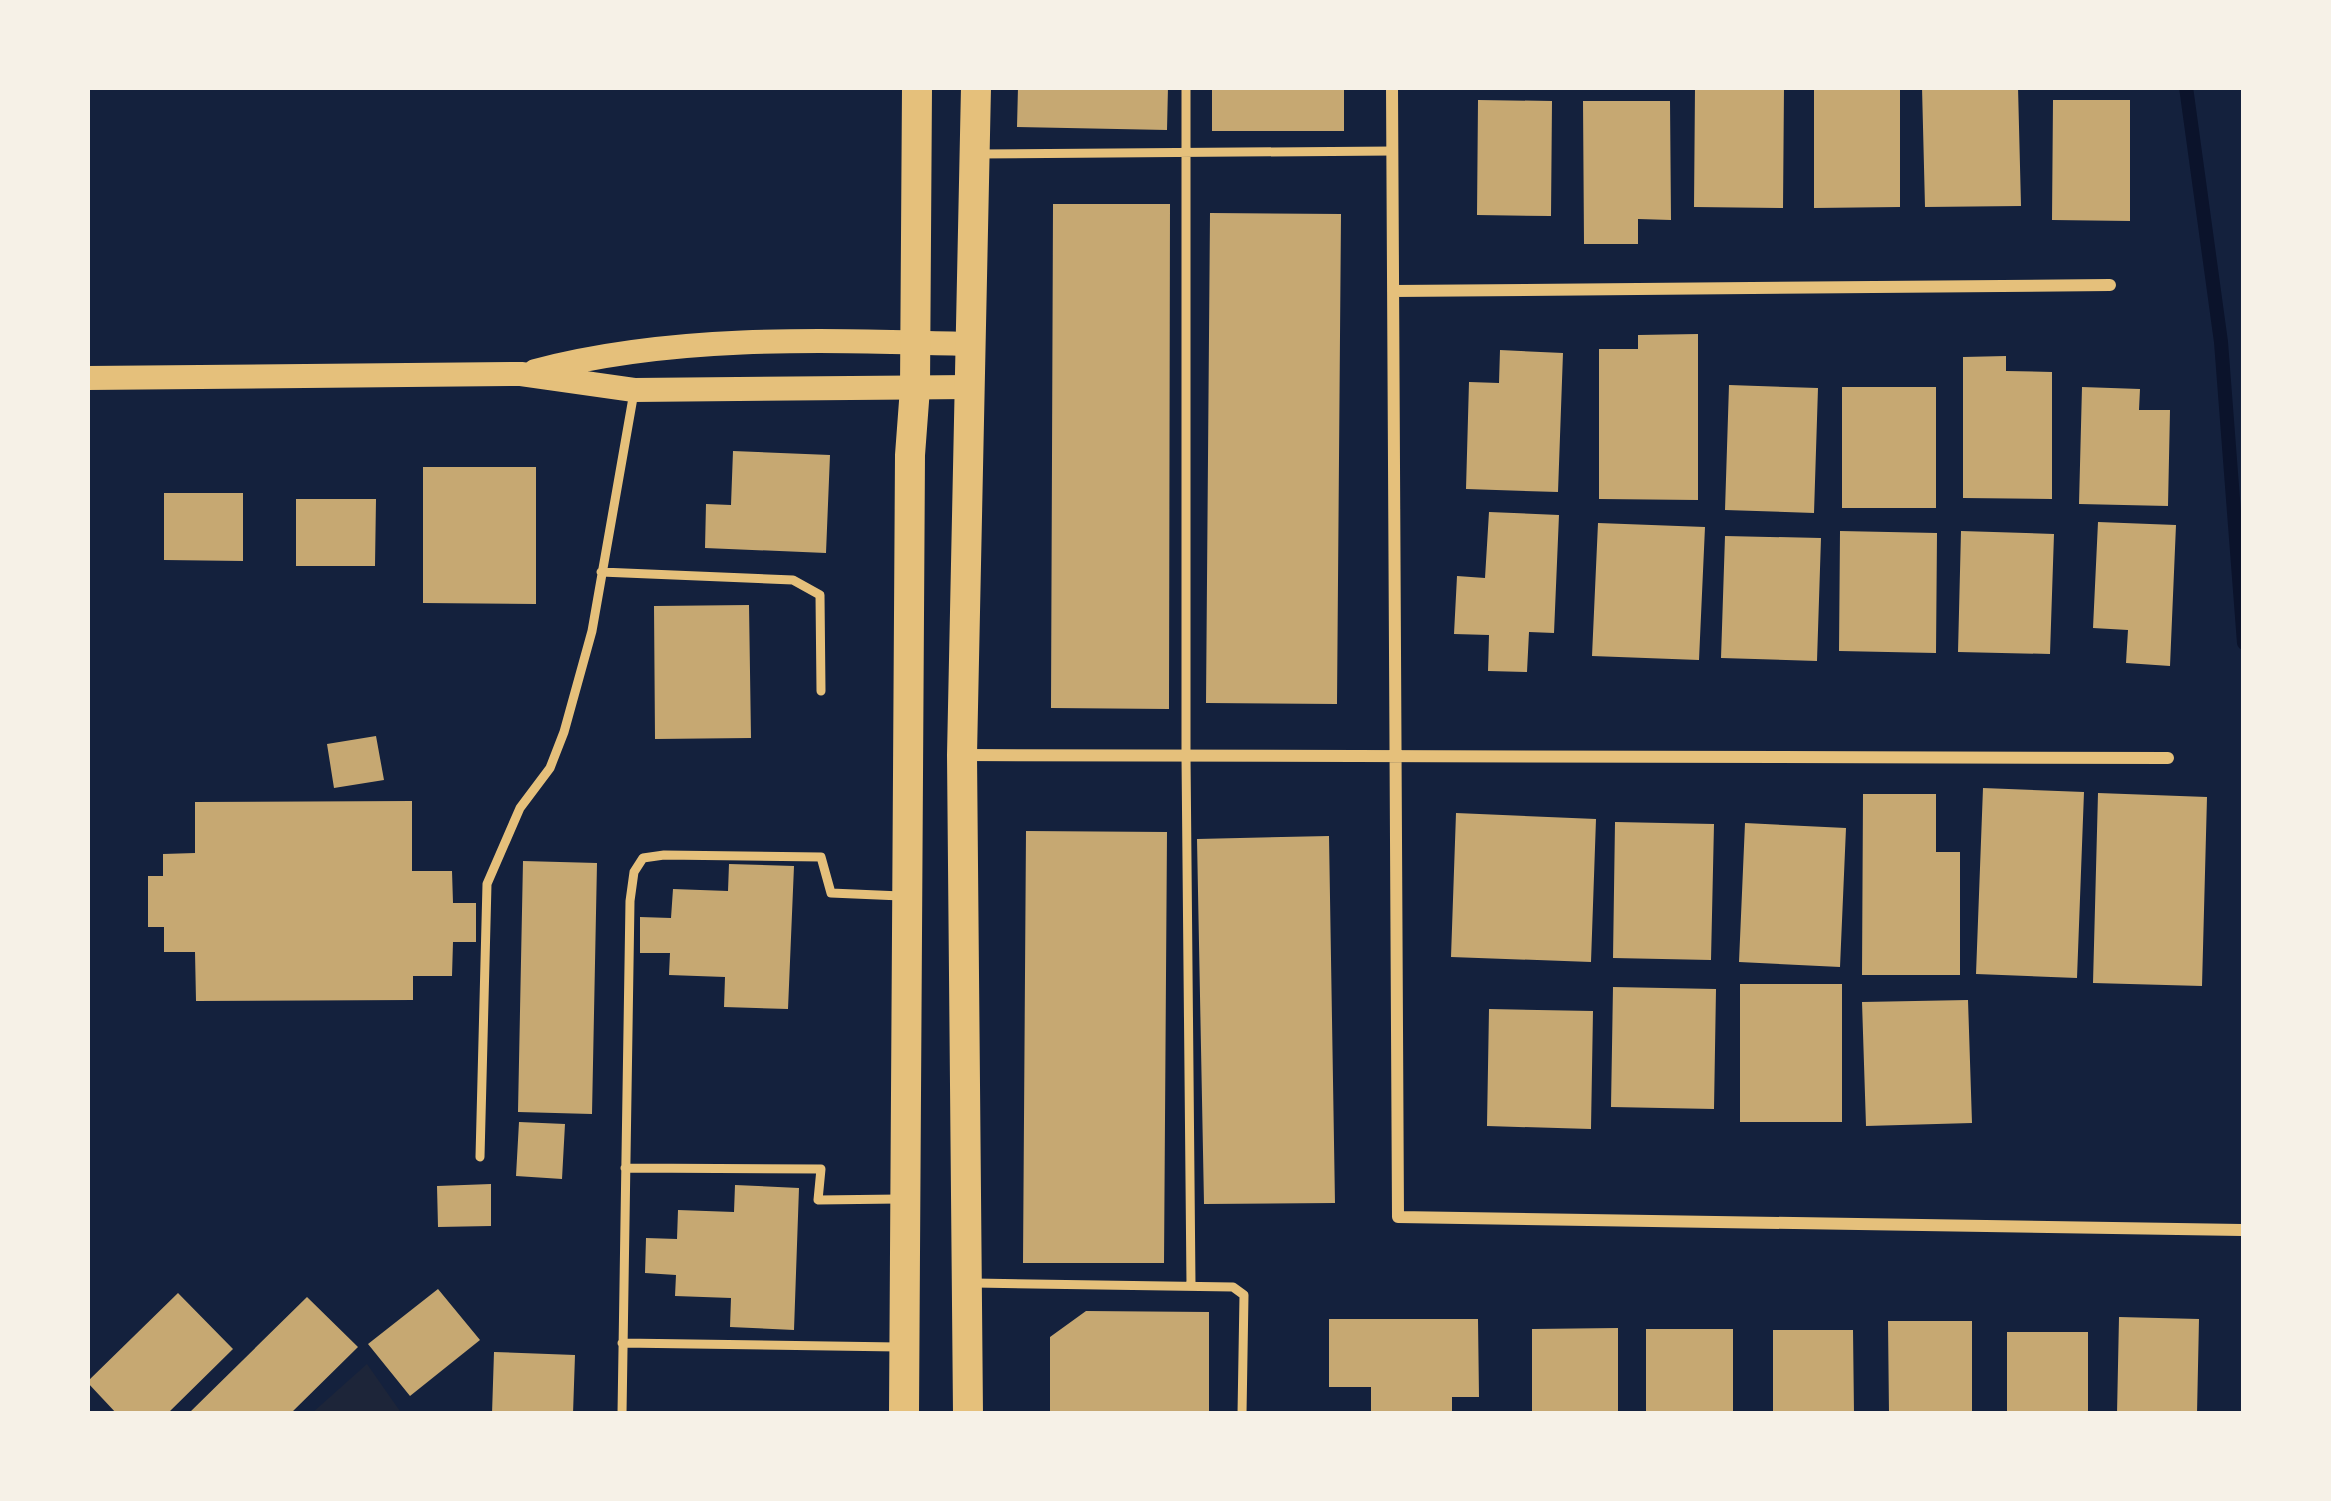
<svg xmlns="http://www.w3.org/2000/svg" width="2331" height="1501" viewBox="0 0 2331 1501" font-family="Spectral,serif">
<rect width="100%" height="100%" fill="#14213d"/>
<!-- green -->
<path fill="#1d2539" d="M 367,1364 L 402,1414 L 311,1414 Z"/>
<g fill="none" stroke-linecap="round" stroke-linejoin="round">
<!-- stream -->
<path stroke="#0b132b" stroke-width="14" d="M 2186,87 L 2221,342 L 2244,643"/>
</g>
<!-- building -->
<path fill="#c6a872" d="M 1018,87 L 1168,87 L 1167,130 L 1017,127 Z
M 1212,87 L 1344,87 L 1344,131 L 1212,131 Z
M 1695,87 L 1784,87 L 1783,208 L 1694,207 Z
M 1922,87 L 2018,87 L 2021,206 L 1925,207 Z
M 1814,90 L 1900,90 L 1900,207 L 1814,208 Z
M 1478,100 L 1552,101 L 1551,216 L 1477,215 Z
M 2053,100 L 2130,100 L 2130,221 L 2052,220 Z
M 1583,101 L 1670,101 L 1671,220 L 1638,219 L 1638,244 L 1584,244 Z
M 1053,204 L 1170,204 L 1169,709 L 1051,708 Z
M 1210,213 L 1341,214 L 1337,704 L 1206,703 Z
M 1698,334 L 1698,500 L 1599,499 L 1599,349 L 1638,349 L 1638,335 Z
M 1500,350 L 1563,353 L 1558,492 L 1466,489 L 1469,382 L 1499,383 Z
M 2006,356 L 2006,371 L 2052,372 L 2052,499 L 1963,498 L 1963,357 Z
M 1729,385 L 1818,388 L 1814,513 L 1725,510 Z
M 1842,387 L 1936,387 L 1936,508 L 1842,508 Z
M 2082,387 L 2140,389 L 2139,410 L 2170,410 L 2168,506 L 2079,504 Z
M 733,451 L 830,455 L 826,553 L 705,548 L 706,504 L 731,505 Z
M 423,467 L 536,467 L 536,604 L 423,603 Z
M 164,493 L 243,493 L 243,561 L 164,560 Z
M 296,499 L 376,499 L 375,566 L 296,566 Z
M 1489,512 L 1559,515 L 1554,633 L 1529,632 L 1527,672 L 1488,671 L 1489,635 L 1454,634 L 1457,576 L 1485,578 Z
M 2098,522 L 2176,525 L 2170,666 L 2126,663 L 2128,630 L 2093,628 Z
M 1598,523 L 1705,527 L 1699,660 L 1592,656 Z
M 1840,531 L 1937,533 L 1936,653 L 1839,651 Z
M 1961,531 L 2054,534 L 2050,654 L 1958,652 Z
M 1725,536 L 1821,538 L 1817,661 L 1721,658 Z
M 749,605 L 751,738 L 655,739 L 654,606 Z
M 376,736 L 384,780 L 334,788 L 327,744 Z
M 1983,788 L 2084,792 L 2077,978 L 1976,974 Z
M 2098,793 L 2207,797 L 2202,986 L 2093,983 Z
M 1863,794 L 1936,794 L 1936,852 L 1960,852 L 1960,975 L 1862,975 Z
M 412,801 L 412,871 L 452,871 L 453,903 L 476,903 L 476,942 L 453,942 L 452,976 L 413,976 L 413,1000 L 196,1001 L 195,952 L 164,952 L 164,927 L 148,927 L 148,876 L 163,876 L 163,854 L 195,853 L 195,802 Z
M 1456,813 L 1596,819 L 1591,962 L 1451,957 Z
M 1615,822 L 1714,824 L 1711,960 L 1613,958 Z
M 1745,823 L 1846,828 L 1840,967 L 1739,962 Z
M 1026,831 L 1167,832 L 1164,1263 L 1023,1263 Z
M 1329,836 L 1335,1203 L 1204,1204 L 1197,839 Z
M 523,861 L 597,863 L 592,1114 L 518,1112 Z
M 729,864 L 794,866 L 788,1009 L 724,1007 L 725,977 L 669,975 L 670,953 L 640,953 L 640,917 L 671,918 L 673,889 L 728,891 Z
M 1740,984 L 1842,984 L 1842,1122 L 1740,1122 Z
M 1613,987 L 1716,989 L 1714,1109 L 1611,1107 Z
M 1968,1000 L 1972,1123 L 1866,1126 L 1862,1002 Z
M 1489,1009 L 1593,1011 L 1591,1129 L 1487,1126 Z
M 519,1122 L 565,1124 L 562,1179 L 516,1176 Z
M 491,1184 L 491,1226 L 438,1227 L 437,1186 Z
M 735,1185 L 799,1188 L 794,1330 L 730,1327 L 731,1298 L 675,1296 L 676,1275 L 645,1273 L 646,1238 L 677,1239 L 678,1210 L 734,1212 Z
M 438,1289 L 480,1340 L 410,1396 L 368,1344 Z
M 178,1293 L 233,1349 L 167,1414 L 117,1414 L 87,1382 Z
M 307,1297 L 358,1347 L 290,1414 L 188,1414 Z
M 1086,1311 L 1209,1312 L 1209,1414 L 1050,1414 L 1050,1337 Z
M 2119,1317 L 2199,1319 L 2197,1414 L 2117,1414 Z
M 1329,1319 L 1478,1319 L 1479,1397 L 1452,1397 L 1452,1414 L 1371,1414 L 1371,1387 L 1329,1387 Z
M 1888,1321 L 1972,1321 L 1972,1414 L 1889,1414 Z
M 1618,1328 L 1618,1414 L 1532,1414 L 1532,1329 Z
M 1646,1329 L 1733,1329 L 1733,1414 L 1646,1414 Z
M 1773,1330 L 1853,1330 L 1854,1414 L 1773,1414 Z
M 2007,1332 L 2088,1332 L 2088,1414 L 2007,1414 Z
M 494,1352 L 575,1355 L 573,1414 L 492,1414 Z"/>
<g fill="none" stroke-linecap="round" stroke-linejoin="round">
<!-- service -->
<path stroke="#e5c07b" stroke-width="9" d="M 1186,87 L 1186,756 L 1191,1285
M 978,154 L 1393,151
M 601,572 L 793,580 L 820,595 L 821,691
M 480,1157 L 487,884 L 520,808 L 550,768 L 564,732 L 592,631 L 634,392
M 625,1168 L 821,1169 L 818,1200 L 899,1199
M 975,1283 L 1233,1287 L 1244,1295 L 1242,1414
M 622,1343 L 898,1347
M 622,1414 L 630,901 L 634,872 L 643,858 L 664,855 L 821,857 L 831,893 L 901,896"/>
<!-- minor -->
<path stroke="#e5c07b" stroke-width="12" d="M 1392,87 L 1398,1217 L 2242,1230
M 1393,291 L 2110,285
M 963,755 L 2168,758"/>
<!-- secondary -->
<path stroke="#e5c07b" stroke-width="24" d="M 535,371 C 675,334 826,340 970,344
M 87,378 L 521,374 L 634,390 L 970,387"/>
<!-- primary -->
<path stroke="#e5c07b" stroke-width="30" d="M 904,1414 L 910,455 L 915,388 L 917,87
M 968,1414 L 962,755 L 976,87"/>
</g>
<!-- border -->
<rect width="2331" height="1501" fill="none" stroke="#f6f1e7" stroke-width="180"/>
</svg>
